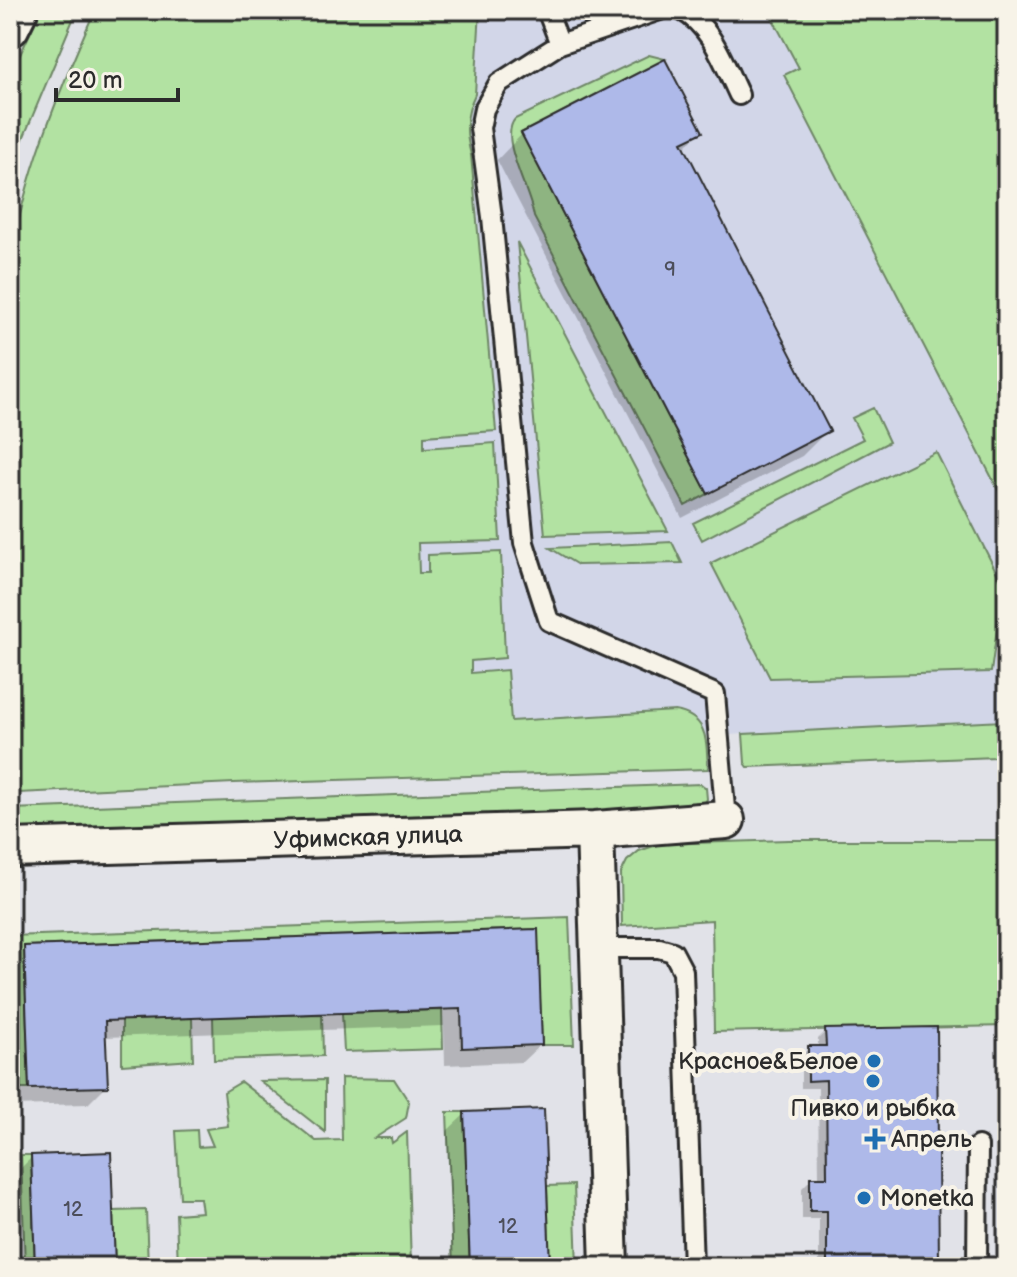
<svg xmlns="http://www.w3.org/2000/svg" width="1017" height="1277" viewBox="0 0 1017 1277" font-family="'Balsamiq Sans',sans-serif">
<rect width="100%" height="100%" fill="#e1e2e8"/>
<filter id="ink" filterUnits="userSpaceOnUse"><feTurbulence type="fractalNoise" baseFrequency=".0125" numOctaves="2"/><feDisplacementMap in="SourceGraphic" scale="16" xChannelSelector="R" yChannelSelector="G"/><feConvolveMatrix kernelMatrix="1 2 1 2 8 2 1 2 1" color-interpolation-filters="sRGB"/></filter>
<g filter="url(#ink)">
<!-- built -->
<path fill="#d2d6e8" d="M 346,10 L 787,10 L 1007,435 L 1007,721 L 706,736 L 231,752 Z"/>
<!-- green -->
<path fill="#b2e2a2" stroke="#6e8666" stroke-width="2" d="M 41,10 L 77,10 L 17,153 L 10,182 L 10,76 Z
M 95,10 L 480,10 L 475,94 C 465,115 465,132 471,155 L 496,431 L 424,436 L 424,448 L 495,443 L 500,541 L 418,543 L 419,573 L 428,573 L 428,555 L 501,552 L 505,658 L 471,661 L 471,673 L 507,670 L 511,721 L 675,711 C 709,717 706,741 708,769 L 234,783 L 18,793 L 10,789 L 10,264 C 24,176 59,91 95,10 Z
M 768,10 L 1007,10 L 1007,507 L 784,75 L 799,68 Z
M 649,55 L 665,59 L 521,133 L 708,494 L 685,506 L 534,217 C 530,190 498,138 515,119 Z
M 517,242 L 668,531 L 545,535 Z
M 873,408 L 889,442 L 702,540 L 693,523 L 863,439 L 852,418 Z
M 936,452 L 1003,585 L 991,672 L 770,678 L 711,563 Z
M 672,542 L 682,563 L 578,565 L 550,548 Z
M 1003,721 C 1004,735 1008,747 996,757 L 748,767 L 745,763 L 743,734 Z
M 701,784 L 706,788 L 707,799 L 701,809 L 10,831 L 11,809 Z
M 789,840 L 1007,840 L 1007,1026 L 714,1032 L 712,920 L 622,926 L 621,873 L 627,861 L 639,851 L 660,844 Z
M 569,917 L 574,1045 L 542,1045 L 537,929 L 24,946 L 29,1089 L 15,1089 L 10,936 Z
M 442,1010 L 443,1049 L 344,1052 L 342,1013 Z
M 322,1014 L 323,1056 L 214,1060 L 213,1017 Z
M 192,1018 L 193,1060 L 122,1065 L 122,1020 Z
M 341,1078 L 394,1079 L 409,1102 L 406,1118 L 375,1138 L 391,1138 L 392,1143 L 407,1132 L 411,1267 L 178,1267 L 176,1214 L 202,1212 L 200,1198 L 180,1198 L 176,1131 L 197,1130 L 198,1147 L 213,1146 L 206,1129 L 228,1126 L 224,1092 L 241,1082 L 316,1141 L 342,1140 Z
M 325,1080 L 325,1132 L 260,1081 Z
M 447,1112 L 464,1112 L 470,1267 L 453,1267 Z
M 21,1155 L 31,1155 L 35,1267 L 25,1267 Z
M 574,1185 L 577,1267 L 550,1267 L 547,1186 Z
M 146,1210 L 148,1267 L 115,1267 L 113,1211 Z"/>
<!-- shadow -->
<path fill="#0003" d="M 701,131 L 683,149 L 828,430 L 802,456 L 682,518 L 497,160 L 522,134 Z
M 536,931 L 540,1045 L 522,1062 L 445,1065 L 444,1026 L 104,1037 L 106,1086 L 88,1104 L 12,1106 L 10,963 L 25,948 Z
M 826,1031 L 938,1267 L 819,1267 L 819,1219 L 802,1219 L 802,1188 L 811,1179 L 819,1179 L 818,1088 L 801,1088 L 801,1056 L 809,1048 L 818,1048 L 818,1039 Z
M 465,1114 L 547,1267 L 452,1267 L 447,1131 Z
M 32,1157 L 113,1267 L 18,1267 L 14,1175 Z"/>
<!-- building -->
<path fill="#aeb9e9" stroke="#2b2b2b" stroke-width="2" d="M 665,59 L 703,132 L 682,142 L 830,431 L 708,494 L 521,133 Z
M 538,929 L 542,1045 L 462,1048 L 461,1009 L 105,1021 L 108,1087 L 29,1089 L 24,946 Z
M 937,1027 L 939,1267 L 827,1267 L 827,1211 L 810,1211 L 810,1177 L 827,1177 L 826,1080 L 808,1081 L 808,1046 L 826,1046 L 825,1029 Z
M 544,1109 L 550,1267 L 470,1267 L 464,1112 Z
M 111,1152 L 115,1267 L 35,1267 L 31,1155 Z"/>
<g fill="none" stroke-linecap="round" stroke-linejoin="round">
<defs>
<path id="lane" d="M 547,10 L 560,44
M 660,10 L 560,44 L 499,83 L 484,109 L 480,128 L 492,217 L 524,543 L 549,621 L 715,694 L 726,820
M 681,10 C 712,26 724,64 739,95
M 597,948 L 659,948 L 673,952 L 683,971 L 693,1267
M 977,1267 L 978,1146"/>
<path id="street" d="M 10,28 L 19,10
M 595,830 L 609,1267
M 10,848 L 595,830 L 726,820"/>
</defs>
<!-- lane casing -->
<use href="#lane" stroke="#2b2b2b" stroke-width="24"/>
<!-- street casing -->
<use href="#street" stroke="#2b2b2b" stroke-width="42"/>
<!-- lane -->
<use href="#lane" stroke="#f7f3e8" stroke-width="18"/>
<!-- street -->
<use href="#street" stroke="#f7f3e8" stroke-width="36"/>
</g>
</g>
<!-- markers -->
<g fill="#1f6fb2" stroke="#f7f3e8" stroke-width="3">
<circle cx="874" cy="1061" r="8"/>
<circle cx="873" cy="1081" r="8"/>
<path d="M871 1127h8v8h8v8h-8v8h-8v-8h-8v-8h8z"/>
<circle cx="864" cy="1198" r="8"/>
</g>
<g text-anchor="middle" stroke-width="8" stroke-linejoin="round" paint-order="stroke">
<!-- number labels -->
<g font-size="20" fill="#4c4e5a">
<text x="670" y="276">9</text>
<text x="73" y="1216">12</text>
<text x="508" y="1233">12</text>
</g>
<!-- street labels -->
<g font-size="24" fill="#2b2b2b" stroke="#f7f3e8">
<text transform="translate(368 837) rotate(-2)" y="8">Уфимская улица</text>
</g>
<!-- poi labels -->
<g font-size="24" fill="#2b2b2b" stroke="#f7f3e8" text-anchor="start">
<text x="858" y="1069" text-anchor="end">Красное&amp;Белое</text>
<text x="873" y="1116" text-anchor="middle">Пивко и рыбка</text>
<text x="891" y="1147">Апрель</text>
<text x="880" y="1206">Monetka</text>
</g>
</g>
<!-- margin -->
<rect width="1017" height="1277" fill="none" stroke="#f7f3e8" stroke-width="40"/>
<rect x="20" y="20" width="977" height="1237" fill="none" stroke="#2b2b2b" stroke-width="3" filter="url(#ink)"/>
<!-- scale -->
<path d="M56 88v12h122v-12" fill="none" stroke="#2b2b2b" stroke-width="4"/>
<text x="68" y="88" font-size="24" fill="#2b2b2b" stroke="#f7f3e8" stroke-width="6" paint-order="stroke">20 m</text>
</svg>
